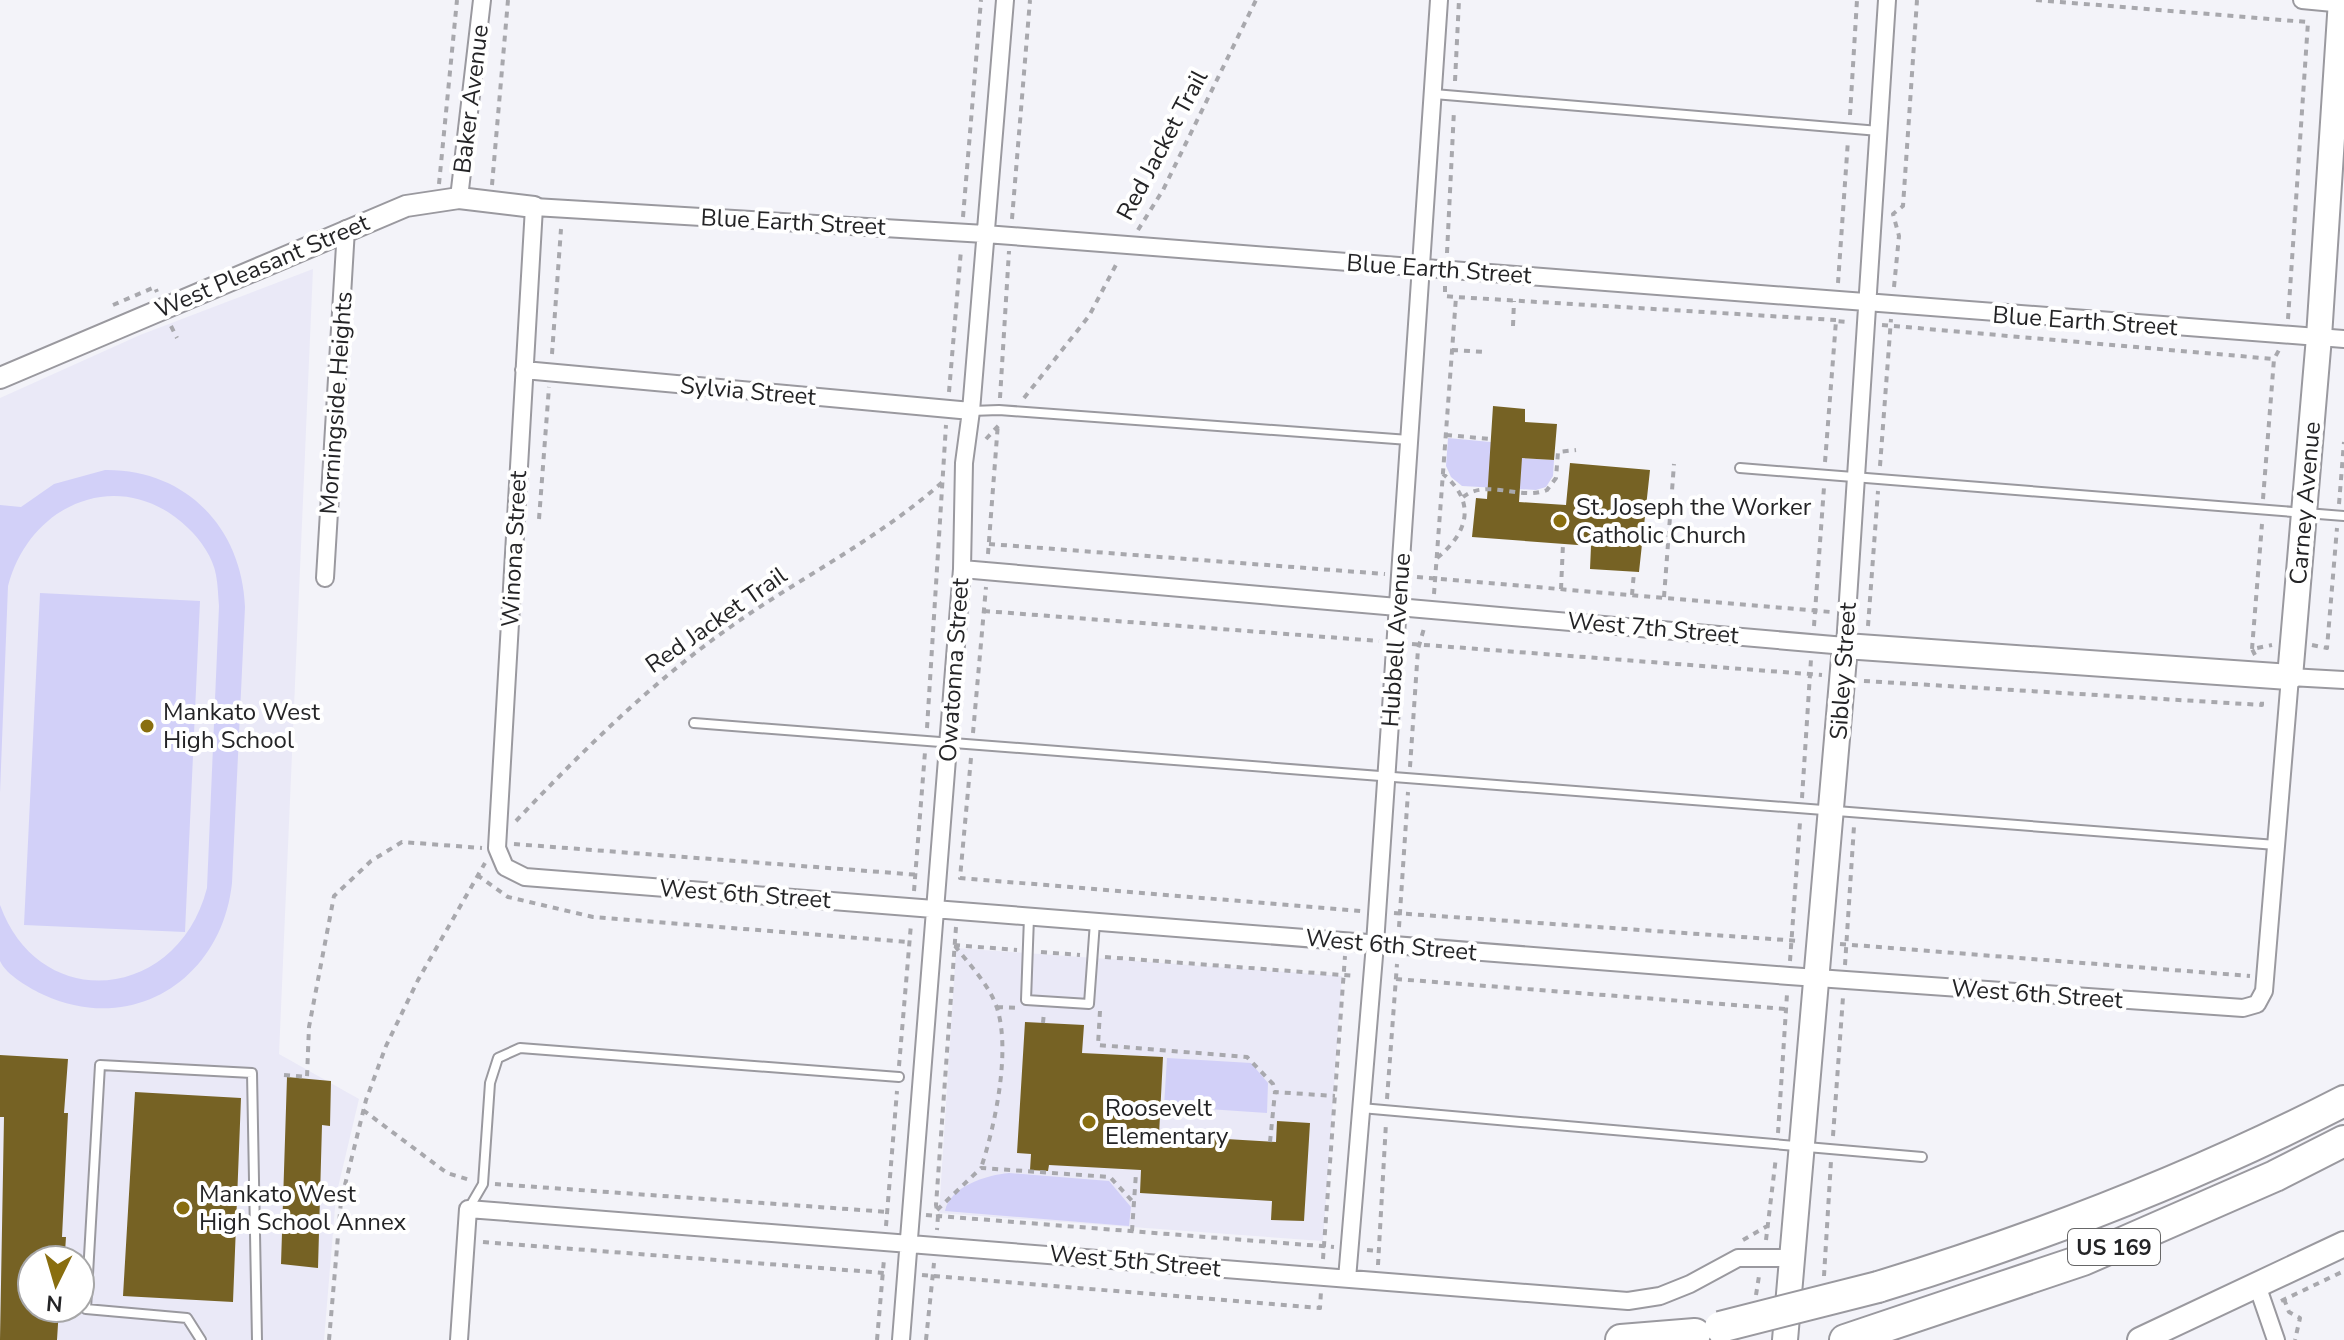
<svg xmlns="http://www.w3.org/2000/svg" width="2344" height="1340" viewBox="0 0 2344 1340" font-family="'Nunito Sans',sans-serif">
<rect width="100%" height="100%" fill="#f3f3f9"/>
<!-- built -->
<path fill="#eae9f7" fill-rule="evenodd" d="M 313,269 L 279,1054 L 359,1099 L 336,1196 L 324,1340 L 0,1340 L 0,398 L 140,335 ZM 32,1260 L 80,1260 L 80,1308 L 32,1308 Z
M 956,948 L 1342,976 L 1323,1241 L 939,1213 Z"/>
<!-- green -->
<path fill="#d2d0f8" d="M 1448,438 L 1491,442 L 1522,458 L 1554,460 L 1553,476 L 1546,487 L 1536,490 L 1462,486 L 1451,477 L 1446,466 Z
M 105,470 C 186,469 242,528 245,607 L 232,883 C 222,978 134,1036 44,995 C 31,989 6,975 0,961 C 0,947 0,920 0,905 C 40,1015 178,1001 207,888 L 219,606 C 218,596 218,585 216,575 C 213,558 201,540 188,528 C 122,464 30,502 8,586 L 0,793 L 0,505 L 21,507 L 54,484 Z
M 40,593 L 200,601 L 185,932 L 24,925 Z
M 1167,1058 L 1251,1063 L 1268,1083 L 1267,1113 L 1164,1106 Z
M 1009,1173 L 1109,1181 L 1131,1207 L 1129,1226 L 945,1211 C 950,1186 987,1175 1009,1173 Z"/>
<!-- building -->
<path fill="#766224" d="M 1493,406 L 1525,409 L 1525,422 L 1557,424 L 1554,460 L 1522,458 L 1519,502 L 1566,505 L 1570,463 L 1650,470 L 1639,572 L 1590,569 L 1591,546 L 1472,537 L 1476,498 L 1487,499 Z
M 1025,1022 L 1084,1025 L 1082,1053 L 1163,1057 L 1159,1135 L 1276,1142 L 1277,1121 L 1310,1123 L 1304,1221 L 1271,1220 L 1272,1201 L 1140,1193 L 1141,1170 L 1049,1165 L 1048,1171 L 1030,1170 L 1031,1154 L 1017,1153 Z
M 0,1055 L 68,1059 L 64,1113 L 68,1113 L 62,1237 L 66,1237 L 65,1252 L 62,1252 L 61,1260 L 32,1260 L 32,1308 L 59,1308 L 57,1340 L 0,1340 L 4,1117 L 0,1117 Z
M 287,1077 L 331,1081 L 330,1126 L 322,1125 L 318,1268 L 281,1264 Z
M 135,1092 L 241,1098 L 233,1302 L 123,1296 Z"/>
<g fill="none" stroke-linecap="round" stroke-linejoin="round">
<defs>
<path id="service" d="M 1434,94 L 1879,131
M 971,411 L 999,410 L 1409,440
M 1740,468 L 2344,516
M 694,723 L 2276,845
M 1029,917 L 1026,1000 L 1089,1004 L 1095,922
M 1361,1108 L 1922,1157
M 469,1208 L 483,1184 L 490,1083 L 498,1058 L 520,1048 L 899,1077
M 201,1340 L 187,1318 L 86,1309 L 100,1065 L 252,1073 L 257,1340"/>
<path id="minor" d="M 2302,0 L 2344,4
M 459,198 L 482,0
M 2344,339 L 985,234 L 534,207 L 497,848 L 505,867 L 525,877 L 1789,976 L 2243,1008 L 2257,1004 L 2264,991 L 2290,677 L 2344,680
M 524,370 L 971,411
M 962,569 L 1845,646 L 1887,0
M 325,578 L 346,229
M 1347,1279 L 1375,944 L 1439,0
M 2257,1285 L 2276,1340
M 459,1340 L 468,1209 L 1628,1301 L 1660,1296 L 1690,1284 L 1738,1258 L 1792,1258
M 901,1340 L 962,569 L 964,463 L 971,411 L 1005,0"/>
<path id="tertiary" d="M 0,378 L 406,206 L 459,198 L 534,207"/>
<path id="secondary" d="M 1785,1340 L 1845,646 L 2290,677 L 2319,337 L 2341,0
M 2140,1340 L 2344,1244"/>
<path id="motorway" d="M 1878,1287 C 2039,1238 2194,1178 2344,1101
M 1621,1340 L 1695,1334
M 1845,1340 L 2083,1260 L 2275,1176 L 2344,1141"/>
</defs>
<!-- service casing -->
<use href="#service" stroke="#9a999f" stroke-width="12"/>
<!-- minor casing -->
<use href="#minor" stroke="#9a999f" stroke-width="20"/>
<!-- tertiary casing -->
<use href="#tertiary" stroke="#9a999f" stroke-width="24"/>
<!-- secondary casing -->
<use href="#secondary" stroke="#9a999f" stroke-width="28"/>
<!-- motorway casing -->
<use href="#motorway" stroke="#9a999f" stroke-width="34"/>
<!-- path -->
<path stroke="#a8a8ad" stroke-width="4" stroke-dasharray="6 6" stroke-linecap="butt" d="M 2036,0 L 2307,22
M 1455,81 L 1459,0
M 1850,115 L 1857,0
M 439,184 L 457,0
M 492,185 L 508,0
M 963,217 L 981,0
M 1012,219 L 1030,0
M 1138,230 L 1163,190 L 1256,0
M 1447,253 L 1454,110
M 1838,283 L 1848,140
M 1445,286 L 1445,296 L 1456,297 L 1836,320
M 1894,287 L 1899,236 L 1893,214 L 1903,206 L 1917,0
M 113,305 L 155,287 L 157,292
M 2288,319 L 2308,22
M 1882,325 L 2274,359
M 171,326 L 177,338
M 1513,326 L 1514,301
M 1452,350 L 1485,352
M 552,354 L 561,229
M 949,392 L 961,250
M 1000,398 L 1009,251
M 1024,398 L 1089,316 L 1118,261
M 1446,435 L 1491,439
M 986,439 L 999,425
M 1825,462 L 1836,321 L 1849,322
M 1880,466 L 1891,319
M 1463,497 C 1487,478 1521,501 1547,490 L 1556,478 L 1558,452 L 1576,450
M 2263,499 L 2274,359 L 2279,350
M 2339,504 L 2344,442
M 539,519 L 549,387
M 989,544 L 1385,574
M 988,554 L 998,423
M 1437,558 C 1468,533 1477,502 1443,474
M 1417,577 L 1831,612
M 1561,589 L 1563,544
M 1434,594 L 1456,297
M 1632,595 L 1634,572
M 1664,597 L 1674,464
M 984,611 L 1379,641
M 1814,626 L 1824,487
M 1868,626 L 1878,491
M 1412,644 L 1822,675
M 2312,645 L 2327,648 L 2337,528
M 2252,649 L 2262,524
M 2255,655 L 2252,649 L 2272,645
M 1864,681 L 2262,705 L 2262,698
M 927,728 L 946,425
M 973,733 L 986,587
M 971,758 L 960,878 L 1361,911
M 1410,767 L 1418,649 L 1425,625
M 1802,798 L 1811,659
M 516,821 C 588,745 661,673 749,614 C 815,570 886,533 946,479
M 514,844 L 920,875
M 477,875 L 508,897 L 593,917 L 909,942
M 914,891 L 925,752
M 1394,913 L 1800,941
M 956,927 L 936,1205 L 938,1216 L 1334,1247
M 1399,927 L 1408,792
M 1840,944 L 2250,976
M 954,945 L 1017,950
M 955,946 C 969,964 990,986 997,1008 C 1011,1051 995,1126 981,1168
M 1041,952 L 1080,955
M 1105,957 L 1356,976
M 1790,961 L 1800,822
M 1845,965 L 1854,826
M 1396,979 L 1786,1009
M 997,1007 L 1018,1008
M 1100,1011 L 1098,1045 L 1247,1057 L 1273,1084 L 1275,1092
M 1043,1023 L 1044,1012
M 899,1066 L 911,924
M 284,1075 L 307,1077 L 309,1027 L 334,896 L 371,861 L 402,842 L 482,848
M 1387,1099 L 1397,964
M 363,1110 L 447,1173 L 470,1180
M 1778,1133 L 1787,994
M 1833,1136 L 1843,997
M 1270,1142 L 1275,1092 L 1335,1096
M 495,1184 L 889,1212
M 937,1210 L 981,1168 L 1110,1177 L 1134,1203
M 926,1215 L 938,1216 L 937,1230
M 886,1226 L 897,1091
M 1132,1231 L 1136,1173
M 1743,1240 L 1769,1225
M 1766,1240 L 1776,1157
M 483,1242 L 885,1273
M 1367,1250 L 1377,1251
M 1323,1259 L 1345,956
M 1378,1265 L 1386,1123
M 922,1275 L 1320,1308 L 1321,1291
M 1824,1276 L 1831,1161
M 1756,1295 L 1759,1276
M 2284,1299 L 2289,1312 L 2300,1318 L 2295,1340
M 2281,1301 L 2344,1271
M 329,1340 L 341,1201 L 366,1100 L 386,1046 L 418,980 L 485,863
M 877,1340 L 884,1259
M 926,1340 L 934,1263"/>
<!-- service -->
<use href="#service" stroke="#fff" stroke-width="8"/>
<!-- minor -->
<use href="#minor" stroke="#fff" stroke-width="16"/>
<!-- tertiary -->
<use href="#tertiary" stroke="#fff" stroke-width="20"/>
<!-- secondary -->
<use href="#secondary" stroke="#fff" stroke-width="24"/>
<!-- motorway -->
<use href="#motorway" stroke="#fff" stroke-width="30"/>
<defs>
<path id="motorway-bridge" d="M 1720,1327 L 1878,1287"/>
</defs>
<!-- motorway-bridge casing -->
<use href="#motorway-bridge" stroke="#9a999f" stroke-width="34" stroke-linecap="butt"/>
<!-- motorway-bridge -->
<use href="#motorway-bridge" stroke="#fff" stroke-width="30"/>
</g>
<!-- markers -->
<g fill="#896e0f" stroke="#fff" stroke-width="3">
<circle cx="1560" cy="521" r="8"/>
<circle cx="147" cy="726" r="8"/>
<circle cx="1089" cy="1122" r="8"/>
<circle cx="183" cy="1208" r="8"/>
</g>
<g text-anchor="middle" stroke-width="8" stroke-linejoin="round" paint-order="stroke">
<!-- shield labels -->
<rect fill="#fff" stroke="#666667" stroke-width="2" x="2068" y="1229" width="92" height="36" rx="6"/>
<g font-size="22" font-weight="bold" fill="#242426">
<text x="2114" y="1255">US 169</text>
</g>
<!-- street labels -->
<g font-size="24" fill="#242426" stroke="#fff">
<text transform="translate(471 99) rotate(-83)" y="8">Baker Avenue</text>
<text transform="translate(1162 145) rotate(-62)" y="8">Red Jacket Trail</text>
<text transform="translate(793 222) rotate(3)" y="8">Blue Earth Street</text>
<text transform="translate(262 266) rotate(-23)" y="8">West Pleasant Street</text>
<text transform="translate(1439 269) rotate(4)" y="8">Blue Earth Street</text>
<text transform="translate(2085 321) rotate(4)" y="8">Blue Earth Street</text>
<text transform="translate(748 391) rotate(5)" y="8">Sylvia Street</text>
<text transform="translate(336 403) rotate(-86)" y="8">Morningside Heights</text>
<text transform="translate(2305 503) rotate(-85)" y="8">Carney Avenue</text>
<text transform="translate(514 549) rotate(-87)" y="8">Winona Street</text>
<text transform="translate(716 620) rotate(-35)" y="8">Red Jacket Trail</text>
<text transform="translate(1653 628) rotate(5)" y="8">West 7th Street</text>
<text transform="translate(1396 640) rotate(-86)" y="8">Hubbell Avenue</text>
<text transform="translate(954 670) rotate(-86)" y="8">Owatonna Street</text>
<text transform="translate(1843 671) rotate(-86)" y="8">Sibley Street</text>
<text transform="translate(745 894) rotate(4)" y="8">West 6th Street</text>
<text transform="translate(1391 945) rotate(5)" y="8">West 6th Street</text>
<text transform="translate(2037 994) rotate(4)" y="8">West 6th Street</text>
<text transform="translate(1135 1261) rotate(5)" y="8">West 5th Street</text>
</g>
<!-- poi labels -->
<g font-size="24" fill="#242426" stroke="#fff" text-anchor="start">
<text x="1576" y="515">St. Joseph the Worker<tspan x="1576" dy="28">Catholic Church</tspan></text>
<text x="163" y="720">Mankato West<tspan x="163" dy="28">High School</tspan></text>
<text x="1105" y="1116">Roosevelt<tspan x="1105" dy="28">Elementary</tspan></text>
<text x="199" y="1202">Mankato West<tspan x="199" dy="28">High School Annex</tspan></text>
</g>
</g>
<!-- north arrow -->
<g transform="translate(56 1284) rotate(185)"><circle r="38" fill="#ffffff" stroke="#a7a7a8" stroke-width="2"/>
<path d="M0-6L14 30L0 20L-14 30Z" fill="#896e0f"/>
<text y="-12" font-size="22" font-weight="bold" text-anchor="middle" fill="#242426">N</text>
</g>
</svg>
